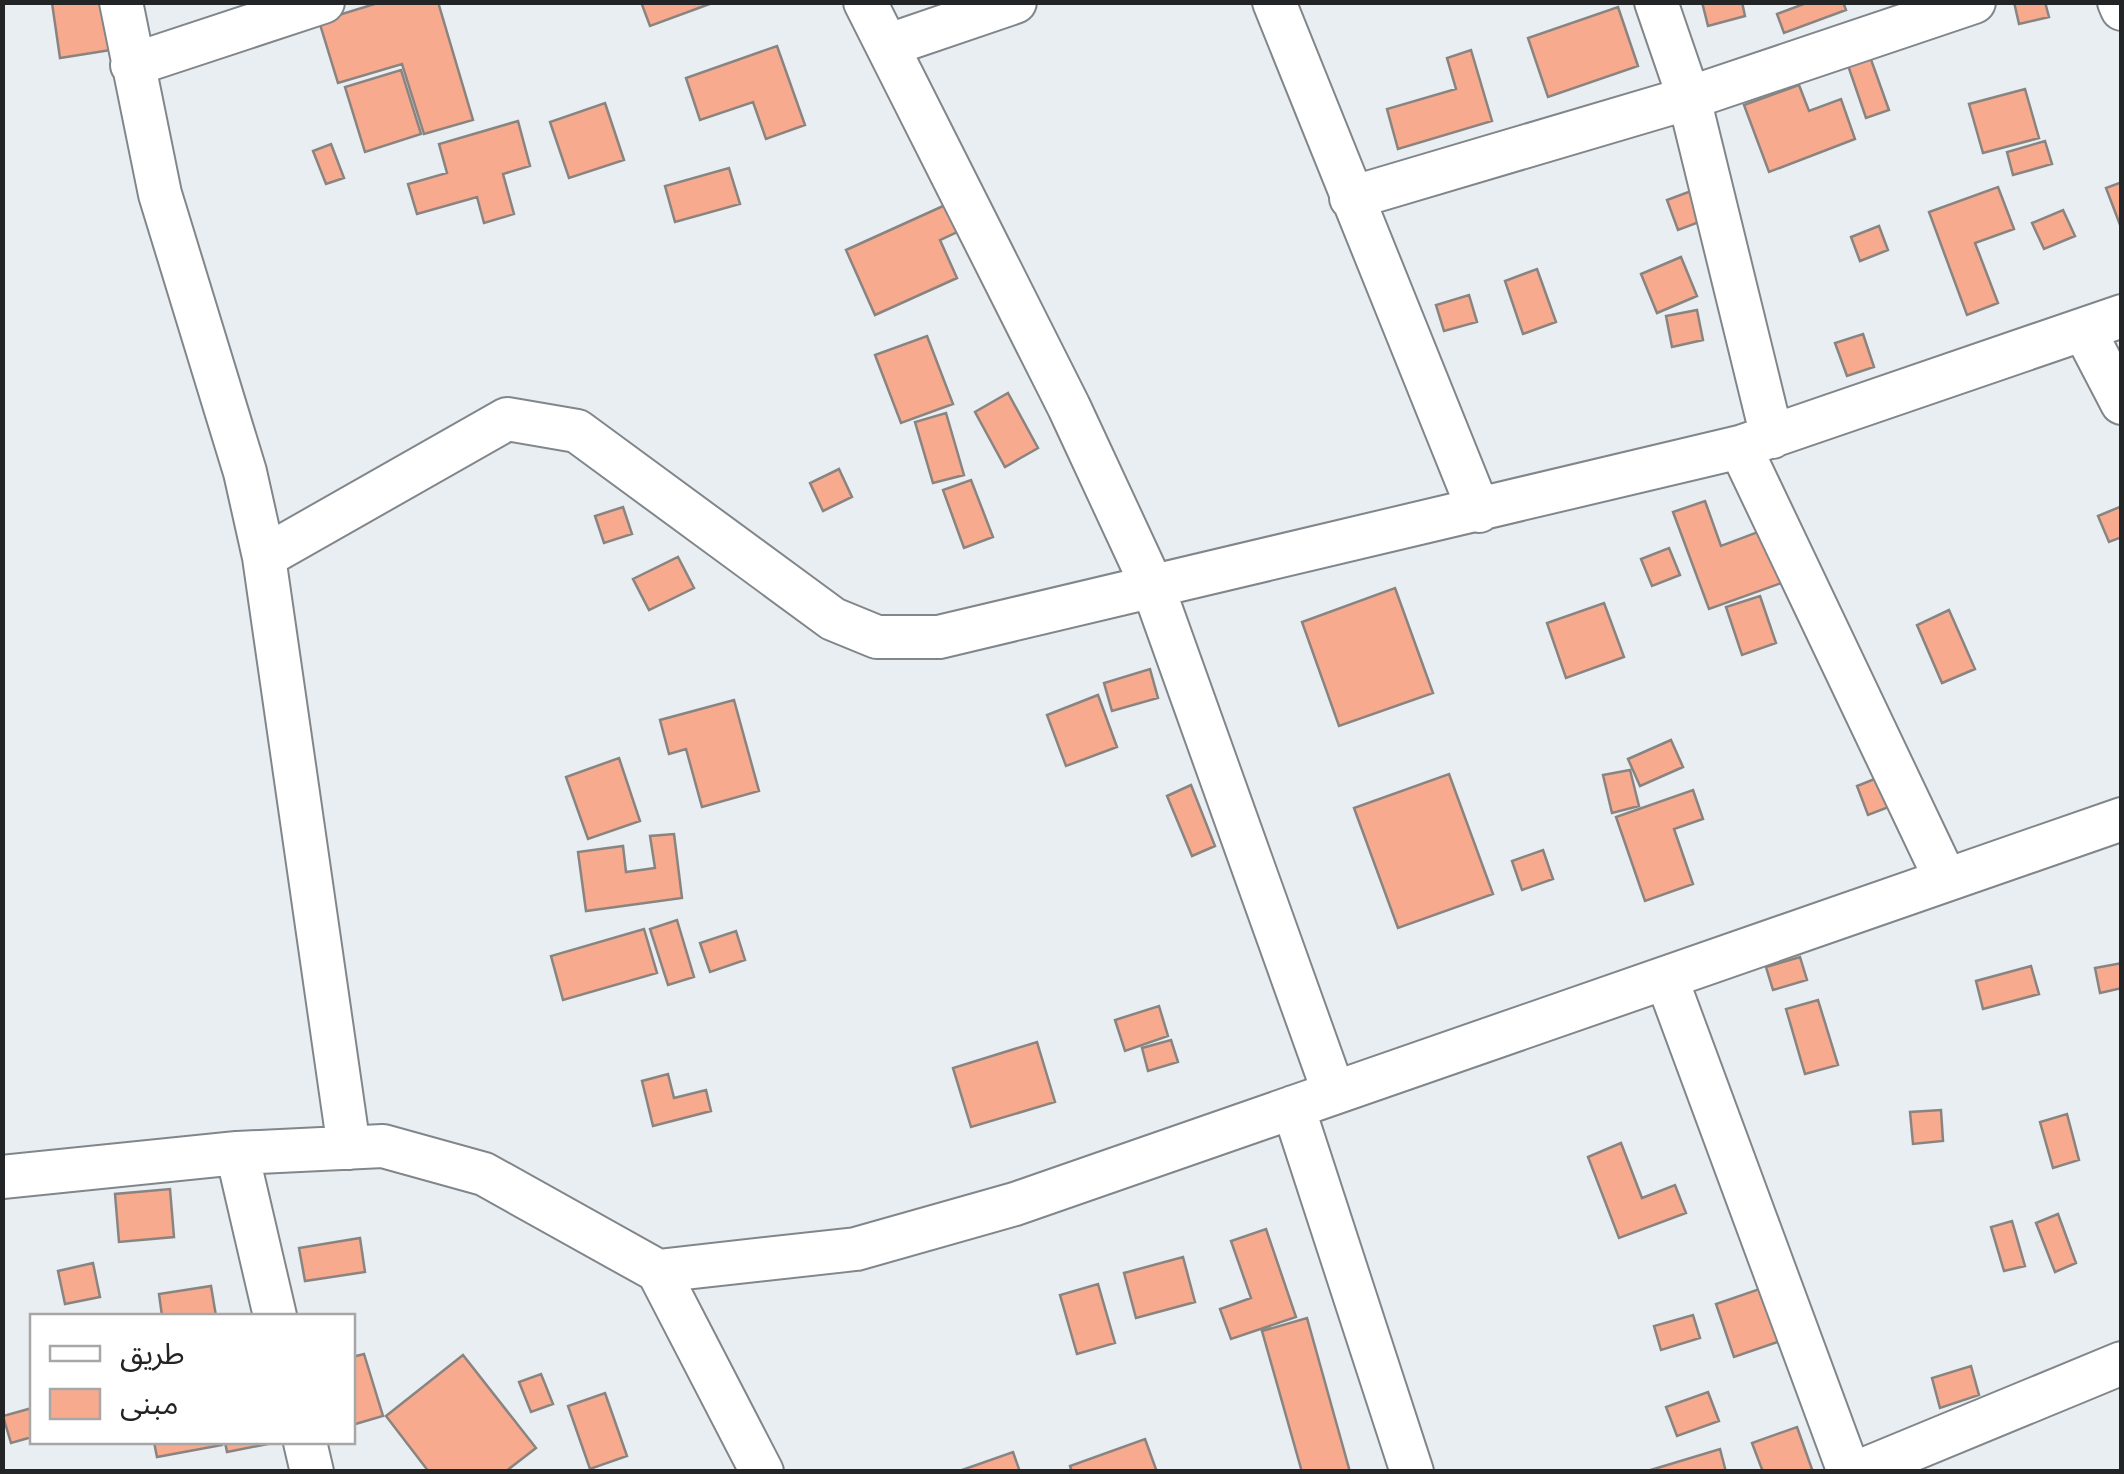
<svg xmlns="http://www.w3.org/2000/svg" width="2124" height="1474" viewBox="0 0 2124 1474" font-family="'Alegreya Sans','Noto Sans Arabic',sans-serif">
<rect width="100%" height="100%" fill="#e8eef2"/>
<!-- building -->
<path fill="#f8aa8e" stroke="#8a8481" stroke-width="2.5" d="M 109,2 L 117,49 L 60,58 L 52,3 Z
M 381,2 L 438,2 L 473,120 L 424,134 L 402,64 L 338,83 L 319,21 Z
M 641,2 L 715,2 L 650,26 Z
M 1702,2 L 1742,2 L 1745,16 L 1708,26 Z
M 1809,2 L 1843,2 L 1846,10 L 1784,33 L 1777,14 Z
M 2014,2 L 2045,2 L 2049,17 L 2019,24 Z
M 1618,7 L 1638,66 L 1548,97 L 1528,38 Z
M 1864,40 L 1889,110 L 1866,118 L 1842,48 Z
M 777,46 L 805,125 L 766,139 L 753,102 L 700,120 L 686,78 Z
M 1471,50 L 1492,121 L 1398,149 L 1387,109 L 1456,89 L 1447,58 Z
M 401,70 L 421,134 L 365,152 L 345,87 Z
M 1799,85 L 1809,111 L 1841,99 L 1855,139 L 1769,172 L 1744,105 Z
M 2025,89 L 2039,138 L 1983,153 L 1969,104 Z
M 605,103 L 624,160 L 569,178 L 550,122 Z
M 518,121 L 530,166 L 503,174 L 514,214 L 484,223 L 477,197 L 417,214 L 408,184 L 447,173 L 439,144 Z
M 2045,141 L 2052,164 L 2013,175 L 2007,152 Z
M 331,144 L 344,178 L 326,184 L 313,151 Z
M 729,168 L 740,204 L 675,222 L 665,186 Z
M 1715,182 L 1726,212 L 1678,230 L 1667,200 Z
M 2122,182 L 2122,230 L 2106,188 Z
M 1998,187 L 2014,229 L 1975,243 L 1998,303 L 1967,315 L 1929,212 Z
M 952,202 L 964,229 L 940,240 L 957,278 L 875,315 L 846,250 Z
M 2063,210 L 2075,236 L 2044,249 L 2032,223 Z
M 1879,226 L 1888,250 L 1860,261 L 1851,237 Z
M 1681,257 L 1697,296 L 1657,313 L 1641,274 Z
M 1537,269 L 1556,322 L 1523,334 L 1505,281 Z
M 1469,295 L 1477,322 L 1444,331 L 1436,305 Z
M 1697,310 L 1703,340 L 1672,347 L 1666,316 Z
M 1863,334 L 1874,367 L 1847,376 L 1835,343 Z
M 927,336 L 953,404 L 901,423 L 875,355 Z
M 1008,393 L 1038,448 L 1005,467 L 975,412 Z
M 946,413 L 964,475 L 933,483 L 915,422 Z
M 839,469 L 852,497 L 823,511 L 810,483 Z
M 971,480 L 993,537 L 964,548 L 943,490 Z
M 1705,501 L 1721,546 L 1782,523 L 1801,576 L 1709,609 L 1673,512 Z
M 2122,506 L 2122,537 L 2109,542 L 2098,516 Z
M 623,507 L 632,534 L 604,543 L 595,516 Z
M 1669,548 L 1680,575 L 1652,586 L 1641,559 Z
M 678,557 L 694,588 L 649,610 L 633,579 Z
M 1395,588 L 1433,693 L 1339,726 L 1302,622 Z
M 1760,596 L 1776,643 L 1742,655 L 1726,607 Z
M 1604,603 L 1624,657 L 1566,678 L 1547,623 Z
M 1949,610 L 1975,669 L 1942,683 L 1917,625 Z
M 1150,669 L 1158,698 L 1112,711 L 1104,683 Z
M 1098,695 L 1117,747 L 1066,766 L 1047,715 Z
M 734,700 L 759,791 L 702,807 L 686,749 L 669,754 L 660,720 Z
M 1671,740 L 1683,767 L 1640,786 L 1628,759 Z
M 619,758 L 640,821 L 588,839 L 566,777 Z
M 1630,770 L 1639,806 L 1612,813 L 1603,775 Z
M 1449,774 L 1493,894 L 1398,928 L 1354,808 Z
M 1887,774 L 1899,803 L 1868,815 L 1857,786 Z
M 1191,785 L 1215,846 L 1192,856 L 1167,796 Z
M 1693,790 L 1703,819 L 1674,829 L 1693,884 L 1645,901 L 1616,817 Z
M 674,834 L 682,898 L 586,911 L 578,852 L 623,846 L 626,872 L 655,868 L 650,836 Z
M 1543,850 L 1553,879 L 1522,890 L 1512,861 Z
M 677,920 L 694,977 L 668,985 L 650,929 Z
M 644,929 L 657,973 L 563,1000 L 551,956 Z
M 736,931 L 745,960 L 710,972 L 700,943 Z
M 1800,957 L 1807,980 L 1773,990 L 1766,967 Z
M 2122,963 L 2122,988 L 2100,993 L 2095,968 Z
M 2031,966 L 2039,994 L 1983,1009 L 1976,981 Z
M 1818,1000 L 1838,1065 L 1805,1074 L 1786,1009 Z
M 1159,1006 L 1168,1036 L 1125,1051 L 1115,1020 Z
M 1171,1040 L 1178,1062 L 1148,1071 L 1142,1048 Z
M 1037,1042 L 1055,1102 L 971,1127 L 953,1068 Z
M 668,1074 L 674,1098 L 706,1090 L 711,1111 L 653,1126 L 642,1081 Z
M 1941,1110 L 1943,1141 L 1913,1144 L 1910,1112 Z
M 2067,1114 L 2079,1160 L 2053,1168 L 2040,1122 Z
M 1621,1143 L 1642,1198 L 1675,1185 L 1686,1213 L 1619,1238 L 1588,1157 Z
M 170,1189 L 174,1237 L 119,1242 L 115,1194 Z
M 2058,1214 L 2076,1263 L 2055,1272 L 2036,1223 Z
M 2012,1221 L 2025,1266 L 2004,1271 L 1991,1227 Z
M 1266,1229 L 1296,1317 L 1231,1339 L 1220,1309 L 1251,1298 L 1231,1241 Z
M 360,1238 L 365,1272 L 305,1281 L 299,1248 Z
M 1183,1257 L 1195,1302 L 1136,1318 L 1124,1273 Z
M 93,1263 L 100,1297 L 65,1304 L 58,1271 Z
M 1780,1282 L 1798,1335 L 1734,1357 L 1716,1304 Z
M 1098,1284 L 1115,1343 L 1077,1354 L 1060,1295 Z
M 211,1286 L 216,1316 L 162,1316 L 159,1294 Z
M 1693,1315 L 1700,1338 L 1661,1350 L 1654,1326 Z
M 1307,1318 L 1350,1472 L 1302,1472 L 1262,1331 Z
M 364,1354 L 383,1416 L 352,1425 L 352,1357 Z
M 463,1355 L 536,1448 L 505,1472 L 429,1472 L 386,1416 Z
M 1971,1366 L 1979,1395 L 1940,1408 L 1932,1378 Z
M 541,1374 L 553,1404 L 531,1412 L 519,1382 Z
M 1708,1392 L 1719,1421 L 1677,1436 L 1666,1407 Z
M 605,1393 L 627,1456 L 590,1469 L 568,1406 Z
M 32,1408 L 32,1437 L 11,1443 L 3,1416 Z
M 1797,1427 L 1813,1472 L 1763,1472 L 1752,1443 Z
M 1145,1439 L 1157,1472 L 1072,1472 L 1070,1466 Z
M 154,1442 L 222,1442 L 222,1445 L 157,1457 Z
M 225,1442 L 278,1442 L 227,1452 Z
M 1720,1449 L 1726,1472 L 1644,1472 Z
M 1013,1452 L 1020,1472 L 963,1472 L 962,1470 Z"/>
<g fill="none" stroke-linecap="round" stroke-linejoin="round">
<defs>
<path id="minor" d="M 121,2 L 160,194 L 245,472 L 264,557 L 349,1148
M 865,2 L 1069,407 L 1154,590 L 1334,1093
M 1274,2 L 1479,511
M 1656,2 L 1689,98 L 1772,437
M 2119,2 L 2122,9
M 889,45 L 1015,2
M 132,65 L 323,2
M 1351,198 L 1689,98 L 1974,2
M 2085,332 L 2122,403
M 1740,447 L 1946,880
M 264,557 L 507,419 L 577,431 L 833,619 L 877,637 L 939,637 L 1740,447 L 2122,316
M 1667,980 L 1849,1472
M 1293,1107 L 1412,1472
M 237,1153 L 275,1316
M 2,1177 L 237,1153 L 383,1146 L 484,1174 L 658,1271 L 856,1249 L 1015,1204 L 2122,819
M 658,1271 L 762,1472
M 305,1442 L 312,1472
M 1858,1472 L 2122,1363"/>
</defs>
<!-- minor casing -->
<use href="#minor" stroke="#81868a" stroke-width="46"/>
<!-- minor -->
<use href="#minor" stroke="#fff" stroke-width="42"/>
</g>
<!-- border -->
<rect width="2124" height="1474" fill="none" stroke="#222426" stroke-width="10"/>
<!-- legend -->
<rect x="30" y="1314" width="325" height="130" fill="#ffffff" stroke="#a7a7a8" stroke-width="2.5"/>
<rect x="50" y="1346" width="50" height="15" fill="#ffffff" stroke="#a7a7a8" stroke-width="2.5"/>
<text x="120" y="1364" font-size="30" fill="#222426">طريق</text>
<rect x="50" y="1389" width="50" height="30" fill="#f8aa8e" stroke="#a7a7a8" stroke-width="2.5"/>
<text x="120" y="1414" font-size="30" fill="#222426">مبنى</text>
</svg>
